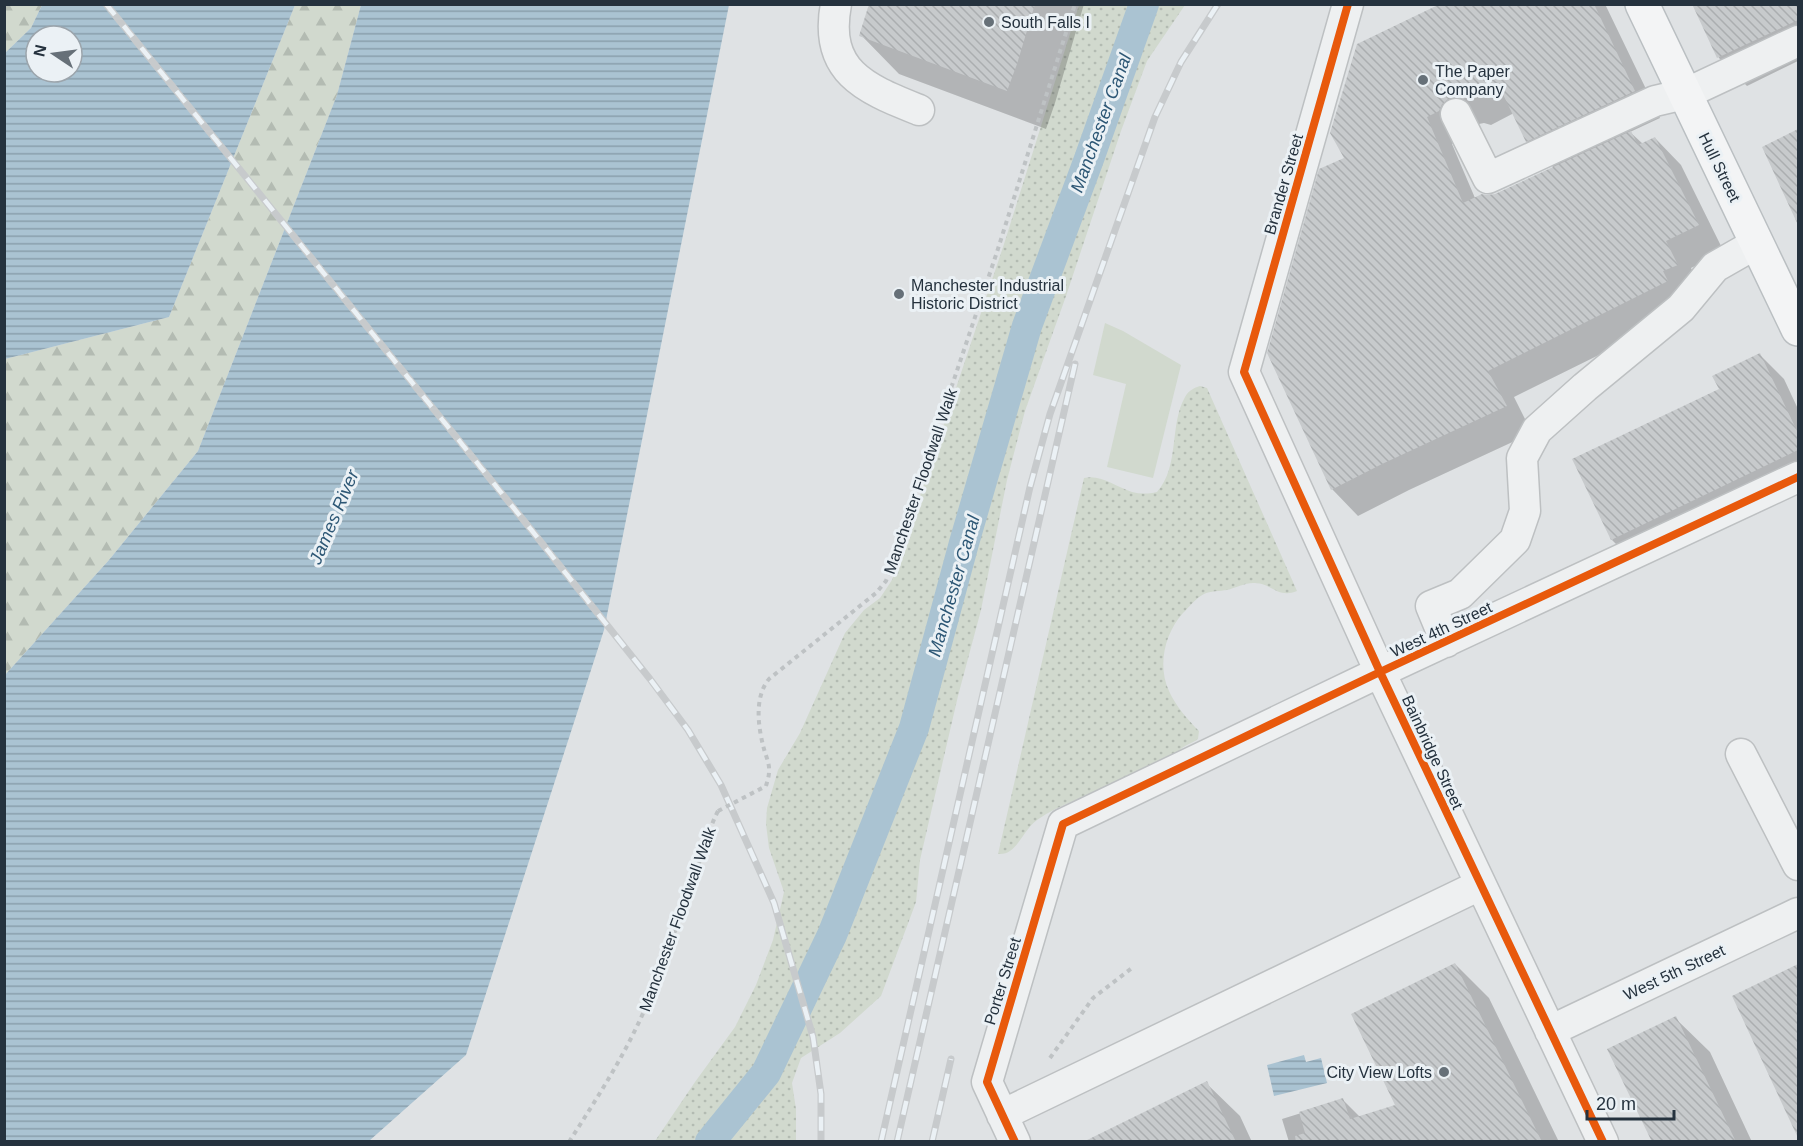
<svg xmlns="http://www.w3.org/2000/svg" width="1803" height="1146" viewBox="0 0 1803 1146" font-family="Arial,sans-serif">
<defs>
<pattern id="grass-dots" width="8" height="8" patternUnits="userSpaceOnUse" patternTransform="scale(1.5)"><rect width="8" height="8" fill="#d1d9ce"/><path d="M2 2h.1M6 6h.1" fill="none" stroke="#b3bbb2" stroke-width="1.8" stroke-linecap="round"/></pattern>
<pattern id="forest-firs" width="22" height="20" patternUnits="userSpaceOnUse" patternTransform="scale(1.5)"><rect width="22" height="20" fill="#d1d9ce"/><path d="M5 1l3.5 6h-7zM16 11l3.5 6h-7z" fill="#b3bbb2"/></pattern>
<pattern id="water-rules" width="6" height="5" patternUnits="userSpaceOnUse" patternTransform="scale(1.5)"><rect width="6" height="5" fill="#aac3d2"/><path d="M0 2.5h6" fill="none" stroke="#8a9fac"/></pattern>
<pattern id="building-back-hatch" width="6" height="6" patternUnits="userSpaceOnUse" patternTransform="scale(1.5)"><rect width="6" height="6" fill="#c7cacc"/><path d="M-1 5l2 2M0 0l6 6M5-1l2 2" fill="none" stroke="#abaeb0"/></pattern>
</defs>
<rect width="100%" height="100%" fill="#dfe2e4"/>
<!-- grass -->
<path fill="url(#grass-dots)" d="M 1079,5 L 1185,5 L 1147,61 L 1121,131 L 1066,296 L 1025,411 L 1007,480 L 981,610 L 958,696 L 920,860 L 916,902 L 881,996 L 840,1033 L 801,1058 L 792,1083 L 796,1109 L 796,1141 L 655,1141 L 695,1082 L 735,1027 L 756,985 L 773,940 L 784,892 L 769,848 L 766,824 L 767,808 L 778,770 L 800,733 L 845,633 L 864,610 L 880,598 L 892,580 L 1004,244 Z
M 1200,386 L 1207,388 L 1297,591 C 1277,599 1271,582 1253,583 C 1245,583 1235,588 1227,590 C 1220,591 1210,591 1204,594 C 1196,598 1189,607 1183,613 C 1165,633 1157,665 1169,691 C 1175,705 1188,720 1199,731 L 1198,739 C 1193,743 1187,744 1182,748 C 1179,751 1176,755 1172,758 C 1158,768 1134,778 1118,784 C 1091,795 1061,803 1037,820 C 1021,832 1017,856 998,854 L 1084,478 C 1101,474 1116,487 1132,492 C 1140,494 1148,494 1157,492 C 1180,466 1169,425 1185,397 C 1189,390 1194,388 1200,386 Z"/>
<!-- forest -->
<path fill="url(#forest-firs)" d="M 5,5 L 42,5 L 31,28 L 5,53 Z
M 295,5 L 361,5 L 337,95 L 198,451 L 109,560 L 5,675 L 5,359 L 169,317 Z"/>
<!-- park -->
<path fill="#d1d9ce" d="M 1105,323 L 1123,331 L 1181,365 L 1153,478 L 1107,467 L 1126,384 L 1093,375 Z"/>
<!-- water -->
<path fill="url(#water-rules)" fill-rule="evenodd" d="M 42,5 L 295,5 L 169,317 L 5,359 L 5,53 L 31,28 ZM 36,36 L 72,36 L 72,72 L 36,72 Z
M 361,5 L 729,5 L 604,630 L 466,1055 L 369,1141 L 5,1141 L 5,675 L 109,560 L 198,451 L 337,95 Z
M 1304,1055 L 1306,1062 L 1321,1058 L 1327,1083 L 1274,1096 L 1267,1065 Z"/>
<!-- shadow -->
<path fill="#0003" fill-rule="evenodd" d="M 870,4 L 1084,4 L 1055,103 L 1046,129 L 899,74 L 861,35 Z
M 1444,4 L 1605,4 L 1660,118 L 1630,132 L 1643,144 L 1655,138 L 1681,165 L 1724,252 L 1691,268 L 1703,292 L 1694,308 L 1514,397 L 1532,433 L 1409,490 L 1358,516 L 1332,489 L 1346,158 ZM 1514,113 L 1527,141 L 1554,168 L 1496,195 L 1475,198 L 1452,144 L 1466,137 L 1474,125 L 1484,123 L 1491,125 Z
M 1693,4 L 1798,4 L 1798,61 L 1747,86 L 1719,58 Z
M 1798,131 L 1798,221 L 1764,147 Z
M 1759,354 L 1784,379 L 1798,409 L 1798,486 L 1636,564 L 1612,540 L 1721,389 Z
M 1455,964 L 1489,998 L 1559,1142 L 1289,1142 L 1282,1119 L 1343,1100 L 1360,1117 L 1397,1106 Z
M 1798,966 L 1798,1135 L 1734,996 Z
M 1675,1018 L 1710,1052 L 1752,1142 L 1653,1142 Z
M 1206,1083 L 1240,1116 L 1252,1142 L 1086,1142 Z"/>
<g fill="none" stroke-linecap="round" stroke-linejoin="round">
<!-- canal -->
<path stroke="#aac3d2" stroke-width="30" d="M 710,1142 L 766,1073 L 832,935 L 914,728 L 964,543 L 1027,326 L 1089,159 L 1144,4"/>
</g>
<!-- building -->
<path fill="url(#building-back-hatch)" d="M 869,4 L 1035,4 L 1017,64 L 1007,91 L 859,36 Z
M 1440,4 L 1594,4 L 1635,91 L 1526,142 L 1497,82 L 1463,99 L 1456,97 L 1448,99 L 1442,104 L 1439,111 L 1427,117 L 1463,203 L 1482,194 L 1487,195 L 1495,194 L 1631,131 L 1638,145 L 1655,137 L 1699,225 L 1666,241 L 1678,265 L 1663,271 L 1668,281 L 1488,371 L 1507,406 L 1382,464 L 1331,490 L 1267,353 L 1319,169 L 1344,158 L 1330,133 L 1357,44 Z
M 1692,4 L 1798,4 L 1798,20 L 1717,58 Z
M 1798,129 L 1798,225 L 1762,147 Z
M 1760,353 L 1798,433 L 1798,450 L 1611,540 L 1572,459 L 1719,389 L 1712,376 Z
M 1455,963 L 1542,1142 L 1296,1142 L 1295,1136 L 1305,1133 L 1299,1112 L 1343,1098 L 1350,1119 L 1395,1105 L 1351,1014 Z
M 1798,964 L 1798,1138 L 1732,996 Z
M 1676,1016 L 1736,1142 L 1652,1142 L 1607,1049 Z
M 1207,1081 L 1236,1142 L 1083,1142 Z"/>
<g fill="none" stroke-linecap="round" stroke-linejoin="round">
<defs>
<path id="minor" d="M 836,4 C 823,73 867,89 919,110
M 1348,4 L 1244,372 L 1380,672 L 1603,1142
M 1456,114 L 1488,178 L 1655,101 L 1685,94 L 1798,41
M 1446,642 L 1431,606 L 1460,594 L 1515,540 L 1525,511 L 1522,458 L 1537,430 L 1585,387 L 1681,308 L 1715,267 L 1757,243
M 1741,754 L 1798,865
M 1550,1031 L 1798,913
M 1002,1115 L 1480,885
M 1015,1142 L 987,1082 L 1063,824 L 1380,672 L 1798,477"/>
<path id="major" d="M 1642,4 L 1798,329"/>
</defs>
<!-- minor casing -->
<use href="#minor" stroke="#bdc0c2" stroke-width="33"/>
<!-- major casing -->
<use href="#major" stroke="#babfc2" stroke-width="36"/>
<!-- path -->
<path stroke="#bec2c4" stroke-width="4" stroke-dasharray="4.5 4.5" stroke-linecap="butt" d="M 766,786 C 767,782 769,777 769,772 C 770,765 766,756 764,749 C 758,727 754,697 769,679 L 876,593 L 886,581 L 997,252 L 1075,4
M 1050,1058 L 1093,998 L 1132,968
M 569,1142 C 599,1095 629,1049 650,997 C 668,953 683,908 699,863 C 706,845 709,828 718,811"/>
<!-- minor -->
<use href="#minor" stroke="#eef0f1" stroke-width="30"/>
<!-- major -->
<use href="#major" stroke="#f3f4f5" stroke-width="33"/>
<defs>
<path id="rail" d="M 106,4 L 529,527 L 650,679 L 688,730 L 721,785 L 774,903 L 813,1037 L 821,1094 L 821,1142
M 881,1142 L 1030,487 L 1050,414 L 1155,117 L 1181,62 L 1218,4
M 897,1142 L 1075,364
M 932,1142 L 951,1059"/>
</defs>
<!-- rail casing -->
<use href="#rail" stroke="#c7cacc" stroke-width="7"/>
<!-- rail -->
<use href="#rail" stroke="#ebf1f5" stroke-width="4.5" stroke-dasharray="14" stroke-linecap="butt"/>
<!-- path-bridge -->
<path stroke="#bec2c4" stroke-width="4" stroke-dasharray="4.5 4.5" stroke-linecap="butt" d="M 718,811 L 766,786"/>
<defs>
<path id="cycleway" d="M 1348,4 L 1244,372 L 1380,672 L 1603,1142
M 1015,1142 L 987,1082 L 1063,824 L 1380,672 L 1798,477"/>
</defs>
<!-- cycleway casing -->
<use href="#cycleway" stroke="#ebf1f5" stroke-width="11"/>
<!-- cycleway -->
<use href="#cycleway" stroke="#e8590c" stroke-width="8"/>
</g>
<!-- markers -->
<g fill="#667078" stroke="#ebf1f5" stroke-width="2">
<circle cx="989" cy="22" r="6"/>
<circle cx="1423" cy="80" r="6"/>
<circle cx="899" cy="294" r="6"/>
<circle cx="1444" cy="1072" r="6"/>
</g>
<g text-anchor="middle" stroke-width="6" stroke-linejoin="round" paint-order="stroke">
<!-- poi labels -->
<g font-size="16" fill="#25323e" stroke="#ebf1f5" text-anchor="start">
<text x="1001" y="28">South Falls I</text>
<text x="1435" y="77">The Paper<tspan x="1435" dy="18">Company</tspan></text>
<text x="911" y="291">Manchester Industrial<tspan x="911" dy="18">Historic District</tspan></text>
<text x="1432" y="1078" text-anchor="end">City View Lofts</text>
</g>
<!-- street labels -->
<g font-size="16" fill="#25323e" stroke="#ebf1f5">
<text transform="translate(1720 167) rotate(64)" y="6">Hull Street</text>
<text transform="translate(1283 184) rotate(-74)" y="6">Brander Street</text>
<text transform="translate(920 481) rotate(-71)" y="6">Manchester Floodwall Walk</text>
<text transform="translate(1441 629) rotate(-25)" y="6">West 4th Street</text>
<text transform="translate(1433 752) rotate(65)" y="6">Bainbridge Street</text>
<text transform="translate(677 919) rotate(-70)" y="6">Manchester Floodwall Walk</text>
<text transform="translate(1674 972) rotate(-25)" y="6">West 5th Street</text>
<text transform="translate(1002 981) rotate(-73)" y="6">Porter Street</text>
</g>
<!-- water labels -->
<g font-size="18" font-style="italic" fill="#2d5775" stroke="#ebf1f5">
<text transform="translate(1101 123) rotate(-70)" y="6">Manchester Canal</text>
<text transform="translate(334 517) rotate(-67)" y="6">James River</text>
<text transform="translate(954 586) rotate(-74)" y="6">Manchester Canal</text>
</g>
</g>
<!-- border -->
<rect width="1803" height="1146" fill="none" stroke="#25323e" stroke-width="12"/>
<!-- north arrow -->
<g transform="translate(54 54) rotate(283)"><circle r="28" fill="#ebf1f5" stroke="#9ca5ac" stroke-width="1.5"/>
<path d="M0-4.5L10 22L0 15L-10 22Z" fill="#667078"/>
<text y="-9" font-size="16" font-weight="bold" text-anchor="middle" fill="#25323e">N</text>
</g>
<!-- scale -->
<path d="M1587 1110v9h87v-9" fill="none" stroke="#25323e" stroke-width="3"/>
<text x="1596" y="1110" font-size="18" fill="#25323e" stroke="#ebf1f5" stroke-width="4.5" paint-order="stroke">20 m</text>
</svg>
